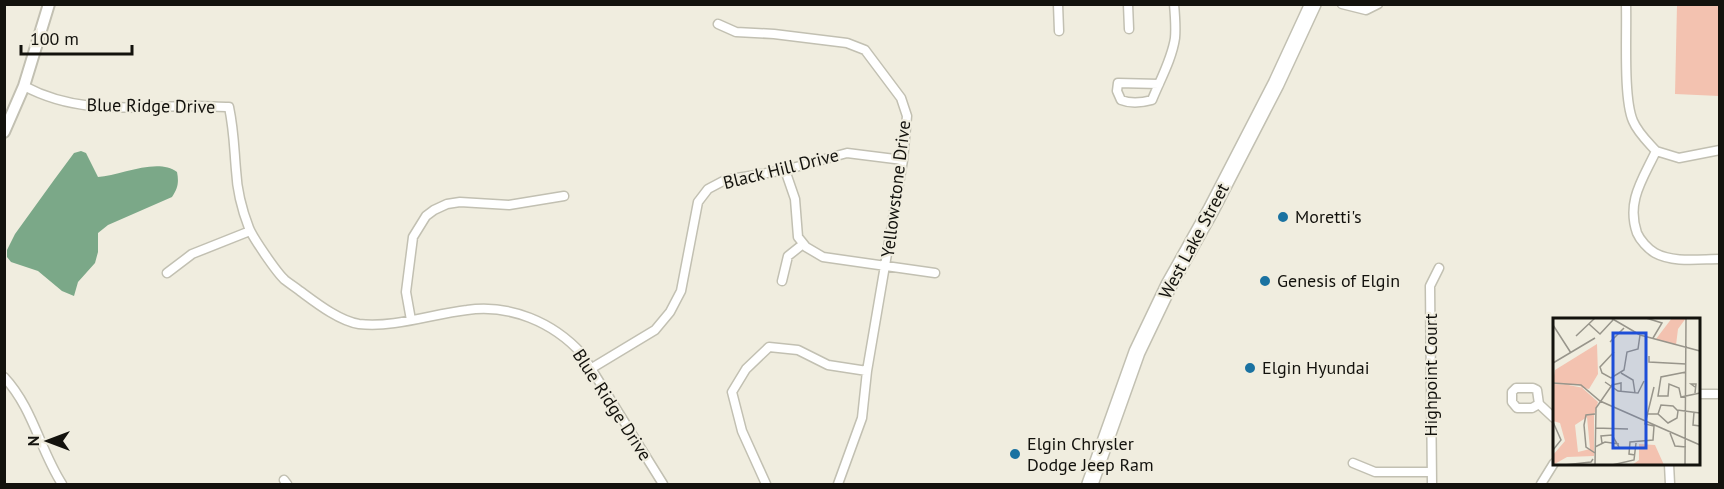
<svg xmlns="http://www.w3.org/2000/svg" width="1724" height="489" viewBox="0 0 1724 489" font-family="'PT Sans',sans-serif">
<rect width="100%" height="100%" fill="#f0eddf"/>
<!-- green -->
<path fill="#f3c2b0" d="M 1677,5 L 1719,5 L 1719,96 L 1675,94 Z"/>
<!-- water -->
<path fill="#7ba888" d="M 81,151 L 86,153 L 98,177 C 120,176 157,157 177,172 C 179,182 178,188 172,197 L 108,225 L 98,233 L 98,252 L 95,263 L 78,282 L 74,296 L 62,291 L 38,271 L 11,262 L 7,257 L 7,250 L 15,234 L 54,180 L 74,153 Z"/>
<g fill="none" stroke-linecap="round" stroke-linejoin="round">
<defs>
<path id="street" d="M 1058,4 L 1059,31
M 1128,4 L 1129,29
M 1342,4 L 1366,10 L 1378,4
M 1626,4 C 1627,33 1623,98 1633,121 C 1638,133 1648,142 1656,151 C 1643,179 1626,201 1637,233 C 1640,240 1648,249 1655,253 C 1673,263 1700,259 1720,259
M 718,24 L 736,32 L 774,34 L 847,43 L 865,50 L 901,98 L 907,116 L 903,160 L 867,371 L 862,418 L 838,484
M 1159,84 L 1118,83 L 1117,91 L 1121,100 C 1131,104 1141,103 1152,100 C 1160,80 1172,59 1175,38 C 1176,27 1175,15 1174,4
M 24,86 C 80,116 136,106 197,106 C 208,106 219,107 229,107 C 234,131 234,147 236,170 C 237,190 242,210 249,228 C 253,238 277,273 285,280 C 290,284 295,287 300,291 C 315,302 339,321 359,324 C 395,328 432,314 467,310 C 510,304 553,322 582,354 L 663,484
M 1656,151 L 1679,158 L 1720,150
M 785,170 L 795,199 L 798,237 L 806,247 L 823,257 L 935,273
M 167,273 L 192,254 L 250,231
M 782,281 L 788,256 L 803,244
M 411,320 L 406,292 L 413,237 L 426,216 L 434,210 L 447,204 L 460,202 L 509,205 L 564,196
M 592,368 L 655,330 L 670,312 L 681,291 L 698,202 L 708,189 L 725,180 L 785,170 L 847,153 L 903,160
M 4,377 C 33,408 40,450 62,484
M 1698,394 L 1717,394
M 1539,404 L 1532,408 L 1517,408 L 1512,402 L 1512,392 L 1516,388 L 1533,388 L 1537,390 L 1539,404 L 1554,418
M 1353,463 L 1375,472 L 1431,472
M 1669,464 L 1670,484
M 284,480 L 287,484
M 766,484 L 742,431 L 732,392 L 746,369 L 769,347 L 798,350 L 828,365 L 867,371
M 1432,484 L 1430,286 L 1439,268
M 1541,484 L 1554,463"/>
<path id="secondary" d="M 4,132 L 24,86 L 49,4"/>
<path id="highway" d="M 1090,484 L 1137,352 L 1169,285 L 1211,210 L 1276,84 L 1313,4"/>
</defs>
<!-- street casing -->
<use href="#street" stroke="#c2c0b2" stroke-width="11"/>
<!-- secondary casing -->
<use href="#secondary" stroke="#c2c0b2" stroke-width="14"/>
<!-- highway casing -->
<use href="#highway" stroke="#c2c0b2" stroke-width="18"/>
<!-- street -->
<use href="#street" stroke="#fff" stroke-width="8"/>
<!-- secondary -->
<use href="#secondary" stroke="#fff" stroke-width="10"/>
<!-- highway -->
<use href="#highway" stroke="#fff" stroke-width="15"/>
</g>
<!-- markers -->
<g fill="#1a72a1" stroke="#f0eddf" stroke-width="2">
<circle cx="1283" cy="217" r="6"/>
<circle cx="1265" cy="281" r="6"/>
<circle cx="1250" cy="368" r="6"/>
<circle cx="1015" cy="454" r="6"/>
</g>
<g text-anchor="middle" stroke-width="4.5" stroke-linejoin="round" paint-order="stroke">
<!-- street labels -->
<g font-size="18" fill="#13120d" stroke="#f0eddf">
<text transform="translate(151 106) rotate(1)" y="6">Blue Ridge Drive</text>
<text transform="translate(781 169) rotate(-14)" y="6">Black Hill Drive</text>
<text transform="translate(896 189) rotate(-83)" y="6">Yellowstone Drive</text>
<text transform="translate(1194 241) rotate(-62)" y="6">West Lake Street</text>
<text transform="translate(1431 375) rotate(-90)" y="6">Highpoint Court</text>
<text transform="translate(612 405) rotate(57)" y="6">Blue Ridge Drive</text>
</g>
<!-- poi labels -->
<g font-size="18" fill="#13120d" stroke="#f0eddf" text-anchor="start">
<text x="1295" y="223">Moretti's</text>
<text x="1277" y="287">Genesis of Elgin</text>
<text x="1262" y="374">Elgin Hyundai</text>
<text x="1027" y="450">Elgin Chrysler<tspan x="1027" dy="21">Dodge Jeep Ram</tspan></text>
</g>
</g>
<!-- overview -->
<g transform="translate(1553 318)">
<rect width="147" height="147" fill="#f0eddf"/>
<path d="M 119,0 L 133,0 L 125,11 L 123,27 L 103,21 ZM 44,26 L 45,56 L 36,71 L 0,64 L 2,52 ZM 0,66 L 26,67 L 45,84 L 41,97 L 41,138 L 14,139 L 0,147 L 0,137 L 12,123 L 7,105 L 0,103 ZM 34,99 L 37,131 L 25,134 L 22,107 ZM 86,126 L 102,127 L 111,147 L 79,147 L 86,142 Z" fill="#f3c2b0" fill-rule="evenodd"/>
<path fill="none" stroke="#98958b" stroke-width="1.5" d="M 58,0 L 87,17 L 147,33M 93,0 L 109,5 L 100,20M 36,6 L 47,16 L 60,2M 0,7 L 18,35M 23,18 L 42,0M 57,24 L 71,10M 61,34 L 47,49 L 49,55 L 58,60 L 71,52 L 74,34 L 85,31 L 87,17M 96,38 L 96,44 L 133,46M 0,45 L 42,20M 133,54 L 108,59 L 105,78 L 115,78 L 116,66 L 126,70 L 128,79 L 147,75M 68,55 L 80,62 L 82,75M 52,64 L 65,73 L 85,75 L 91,63M 0,65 L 28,67 L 47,83 L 147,127M 142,69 L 138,66 L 143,66 L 142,75M 124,92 L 147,95M 141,94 L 140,107 L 147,108M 42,96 L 33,97 L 31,107 L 33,129 L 42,135M 95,96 L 105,96 L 115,105 L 124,100 L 125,93M 105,96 L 108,87 L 120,88 L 125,93M 0,104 L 8,122 L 0,132M 42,110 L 75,111M 117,115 L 122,128 L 133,129M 49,125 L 48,118 L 59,117 L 66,129M 42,129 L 52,124 L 66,126M 82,137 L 76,136 L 77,124 L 100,122 L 101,108 L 92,106 L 101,69M 11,147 L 38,144 L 40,141M 42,147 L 43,90 L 59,67 L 68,65 L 68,73M 59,147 L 81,142 L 83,125M 132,147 L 133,0"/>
<path fill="#1d4ed8" fill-opacity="0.15" stroke="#1d4ed8" stroke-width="3" d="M 60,15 L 93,15 L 93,130 L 60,130 Z"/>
<rect width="147" height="147" fill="none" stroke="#13120d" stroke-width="3"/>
</g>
<!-- border -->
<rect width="1724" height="489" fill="none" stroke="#13120d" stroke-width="12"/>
<!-- north arrow -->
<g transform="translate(48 441) rotate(270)" stroke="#f0eddf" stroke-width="4.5" paint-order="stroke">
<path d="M0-4.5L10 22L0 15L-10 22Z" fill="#13120d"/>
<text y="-9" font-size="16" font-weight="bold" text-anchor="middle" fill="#13120d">N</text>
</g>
<!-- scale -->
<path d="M21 45v9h111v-9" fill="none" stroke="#13120d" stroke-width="3"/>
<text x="30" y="45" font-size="18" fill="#13120d" stroke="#f0eddf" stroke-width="4.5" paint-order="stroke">100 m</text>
</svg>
